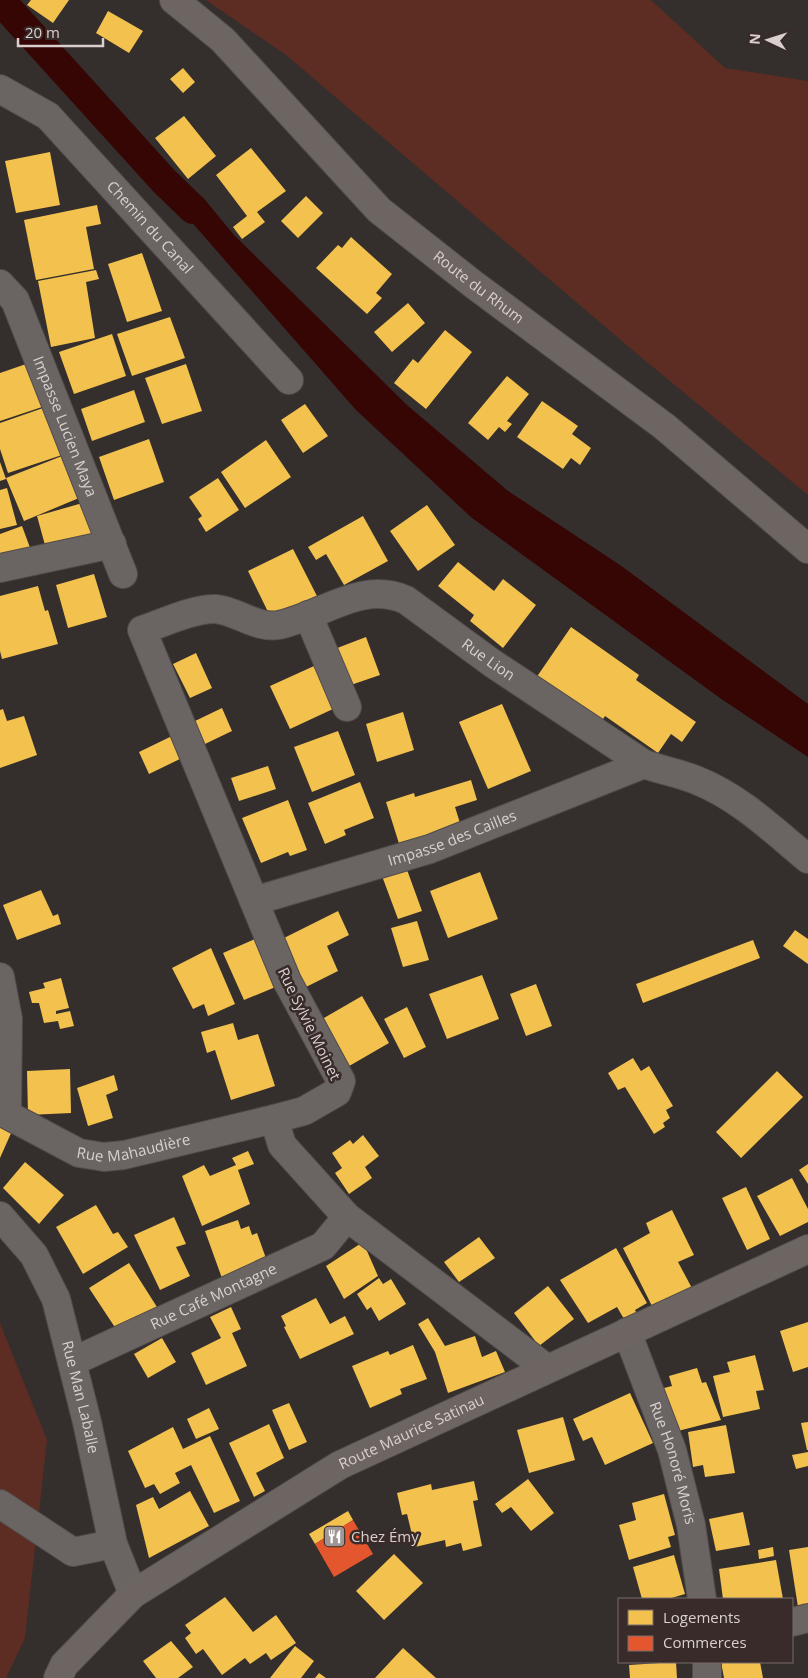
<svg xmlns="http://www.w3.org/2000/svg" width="808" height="1678" viewBox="0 0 808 1678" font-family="'Open Sans',sans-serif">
<rect width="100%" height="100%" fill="#342e2c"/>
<!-- green -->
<path fill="#5d2d23" d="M 206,0 L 651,0 L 725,68 L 808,81 L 808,495 L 636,353 L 286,55 Z
M 0,1323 L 47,1440 L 25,1638 L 6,1678 L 0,1678 Z"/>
<!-- water -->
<path fill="#360604" d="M 164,181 L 188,188 L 205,200 L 234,235 L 407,405 L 508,491 L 620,565 L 808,704 L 808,757 L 720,698 L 472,518 L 356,410 L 181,210 Z"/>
<!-- homes -->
<path fill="#f2c14e" d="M 31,0 L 69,0 L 53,23 L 27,5 Z
M 108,11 L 143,31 L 129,53 L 96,33 Z
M 183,68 L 195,82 L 183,93 L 170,79 Z
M 184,116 L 216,156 L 188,179 L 155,138 Z
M 251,148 L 286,191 L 257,212 L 265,222 L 242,239 L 233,227 L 247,216 L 216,175 Z
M 50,152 L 60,205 L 16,213 L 5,161 Z
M 306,196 L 323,213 L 298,238 L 281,221 Z
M 97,205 L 101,224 L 86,227 L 94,269 L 36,280 L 24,220 Z
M 351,237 L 392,274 L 376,293 L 382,298 L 367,314 L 316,268 L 338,245 L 342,248 Z
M 142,253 L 162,311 L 127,322 L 108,264 Z
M 96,270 L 99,279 L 86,282 L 95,338 L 51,347 L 38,281 Z
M 408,303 L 425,323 L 392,352 L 374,332 Z
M 170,317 L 185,358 L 132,376 L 117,334 Z
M 445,330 L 472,352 L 426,409 L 394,383 L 413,359 L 418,363 Z
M 112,334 L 126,376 L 74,394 L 59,352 Z
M 29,363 L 45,406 L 0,421 L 0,373 Z
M 186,364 L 202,411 L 162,424 L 145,378 Z
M 507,376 L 529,394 L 507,421 L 512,424 L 505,432 L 499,427 L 488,440 L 468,423 Z
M 134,390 L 145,422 L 92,441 L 81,409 Z
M 542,401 L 578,426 L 572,434 L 591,448 L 580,465 L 571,458 L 563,469 L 517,437 Z
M 305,404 L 328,436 L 303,453 L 281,420 Z
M 46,407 L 62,455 L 8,473 L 0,449 L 0,423 Z
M 149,439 L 164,482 L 114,500 L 99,457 Z
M 266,440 L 291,477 L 245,508 L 221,472 Z
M 62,456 L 79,498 L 24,521 L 6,478 Z
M 0,462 L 6,479 L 0,481 Z
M 218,478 L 239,510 L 206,532 L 198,519 L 202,516 L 189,497 Z
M 7,488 L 17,525 L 0,529 L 0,490 Z
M 93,500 L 96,535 L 48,556 L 37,516 Z
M 427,505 L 455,545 L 418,571 L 390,531 Z
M 363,516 L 388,561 L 344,585 L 326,554 L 316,560 L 308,547 Z
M 22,526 L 32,553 L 0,565 L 0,534 Z
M 293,549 L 317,596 L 271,618 L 248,571 Z
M 458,562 L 494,591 L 503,579 L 536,605 L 503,648 L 470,621 L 474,615 L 438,586 Z
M 94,574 L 107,617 L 68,628 L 56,585 Z
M 38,586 L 45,611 L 48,610 L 58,644 L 2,659 L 0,651 L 0,596 Z
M 571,627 L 639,675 L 636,680 L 696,722 L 682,742 L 671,734 L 658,753 L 605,716 L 600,724 L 536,678 Z
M 366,637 L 380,675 L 345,687 L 332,650 Z
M 196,653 L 212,688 L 190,698 L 173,664 Z
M 314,666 L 333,709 L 290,729 L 270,686 Z
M 502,704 L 531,771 L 488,789 L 459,722 Z
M 222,708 L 232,731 L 205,744 L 195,721 Z
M 3,709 L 7,721 L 24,716 L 37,755 L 0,768 L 0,710 Z
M 403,712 L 414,750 L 377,762 L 366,724 Z
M 338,731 L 355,775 L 312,792 L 294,747 Z
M 172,736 L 182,758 L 149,774 L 139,752 Z
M 268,766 L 276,789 L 239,801 L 231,778 Z
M 471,780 L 477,800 L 455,807 L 460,823 L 444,828 L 447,836 L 401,850 L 386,802 L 414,793 L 415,797 Z
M 360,782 L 374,818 L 344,830 L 346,835 L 325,844 L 308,803 Z
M 288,800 L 307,850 L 290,856 L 288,852 L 261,863 L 242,818 Z
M 406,867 L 422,911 L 398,919 L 382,876 Z
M 480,872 L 498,919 L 448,938 L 430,891 Z
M 41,890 L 53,916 L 58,914 L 61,924 L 17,940 L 3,905 Z
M 338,911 L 349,935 L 327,946 L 338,971 L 300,990 L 276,942 Z
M 417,921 L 429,960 L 403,967 L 391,928 Z
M 795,930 L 808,939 L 808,964 L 783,946 Z
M 255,939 L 278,986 L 244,1000 L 223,953 Z
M 753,940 L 760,958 L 643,1003 L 636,984 Z
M 211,948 L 235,1004 L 208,1016 L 204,1004 L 193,1009 L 172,968 Z
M 482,975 L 499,1019 L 447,1039 L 429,994 Z
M 61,978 L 69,1008 L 56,1011 L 56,1014 L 70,1011 L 74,1026 L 60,1029 L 58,1021 L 44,1023 L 39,1003 L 32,1003 L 29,992 L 45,988 L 43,983 Z
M 536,984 L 552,1026 L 526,1036 L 510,994 Z
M 362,996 L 389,1043 L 344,1069 L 317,1022 Z
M 407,1007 L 426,1047 L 404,1058 L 384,1019 Z
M 233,1023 L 238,1040 L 258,1034 L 275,1086 L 231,1100 L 215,1050 L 207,1053 L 201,1032 Z
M 633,1058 L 641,1071 L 649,1066 L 673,1106 L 666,1110 L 670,1118 L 663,1123 L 665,1127 L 654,1134 L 625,1087 L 618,1090 L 608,1073 Z
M 70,1069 L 71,1113 L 28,1115 L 27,1071 Z
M 777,1071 L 803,1097 L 741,1158 L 716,1132 Z
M 114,1075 L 118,1090 L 106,1095 L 113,1118 L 88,1126 L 77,1088 Z
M 0,1125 L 12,1131 L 0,1158 Z
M 363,1135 L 379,1156 L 365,1167 L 372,1178 L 349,1194 L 335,1173 L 342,1168 L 332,1153 L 350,1140 L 353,1144 Z
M 248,1151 L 254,1164 L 238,1170 L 250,1204 L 202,1226 L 182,1176 L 204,1165 L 210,1176 L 236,1165 L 232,1158 Z
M 25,1162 L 64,1195 L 39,1224 L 3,1188 Z
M 808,1164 L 808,1184 L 799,1170 Z
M 792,1178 L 808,1209 L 808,1222 L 780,1236 L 757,1196 Z
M 746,1187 L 770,1239 L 747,1250 L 722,1198 Z
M 96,1205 L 113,1234 L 118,1232 L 128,1247 L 83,1274 L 56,1227 Z
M 672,1210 L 694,1255 L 678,1262 L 693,1290 L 654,1310 L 623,1248 L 650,1233 L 646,1223 Z
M 174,1217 L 186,1244 L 176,1247 L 190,1276 L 160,1290 L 134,1235 Z
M 238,1220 L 241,1229 L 249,1226 L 252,1235 L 257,1233 L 268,1264 L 223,1281 L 205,1231 Z
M 479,1237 L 495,1258 L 459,1282 L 444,1262 Z
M 363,1242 L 378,1276 L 344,1299 L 326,1266 Z
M 616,1248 L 647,1303 L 635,1310 L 637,1314 L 624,1319 L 617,1307 L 588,1323 L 560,1280 Z
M 129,1263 L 157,1307 L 118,1332 L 89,1288 Z
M 379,1278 L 383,1284 L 391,1279 L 406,1304 L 379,1321 L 371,1307 L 367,1310 L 357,1294 Z
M 548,1286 L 574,1319 L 539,1346 L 514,1313 Z
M 316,1298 L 330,1324 L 345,1316 L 354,1334 L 300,1359 L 284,1327 L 286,1326 L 281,1316 Z
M 231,1307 L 241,1329 L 232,1333 L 247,1366 L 206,1385 L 191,1353 L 221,1338 L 210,1317 Z
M 428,1318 L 445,1346 L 475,1336 L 482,1357 L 496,1351 L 505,1372 L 448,1393 L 435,1352 L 418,1324 Z
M 808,1322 L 808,1367 L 793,1372 L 780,1331 Z
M 162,1338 L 176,1362 L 148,1378 L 134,1354 Z
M 413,1345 L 427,1379 L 400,1389 L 402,1394 L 370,1408 L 352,1366 L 388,1351 L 390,1355 Z
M 755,1355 L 764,1390 L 756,1391 L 760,1409 L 723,1417 L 713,1376 L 730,1372 L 727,1362 Z
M 697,1368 L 702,1383 L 706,1382 L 721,1420 L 674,1432 L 664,1388 L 672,1386 L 669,1376 Z
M 630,1393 L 653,1443 L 605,1465 L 592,1437 L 583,1441 L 573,1419 Z
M 289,1403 L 307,1442 L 289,1450 L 272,1410 Z
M 209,1408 L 219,1429 L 196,1439 L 187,1419 Z
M 563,1417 L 575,1460 L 529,1473 L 517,1430 Z
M 808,1422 L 808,1450 L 807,1450 L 801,1423 Z
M 269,1424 L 284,1458 L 256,1473 L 265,1491 L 254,1497 L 229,1443 Z
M 726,1425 L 735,1473 L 705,1477 L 703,1465 L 693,1467 L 688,1432 Z
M 173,1427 L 183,1449 L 210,1436 L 240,1501 L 214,1513 L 191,1465 L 175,1473 L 180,1483 L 160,1494 L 154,1484 L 145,1488 L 128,1451 Z
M 808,1452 L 808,1466 L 796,1469 L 792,1455 Z
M 528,1479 L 554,1513 L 531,1531 L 511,1507 L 502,1513 L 495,1504 Z
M 474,1481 L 478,1500 L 473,1501 L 482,1546 L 463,1551 L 461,1543 L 446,1547 L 445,1540 L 415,1547 L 407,1514 L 402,1515 L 397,1493 L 431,1484 L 432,1490 Z
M 190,1491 L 209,1526 L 149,1558 L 136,1505 L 153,1497 L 159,1509 Z
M 664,1494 L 675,1535 L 668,1537 L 671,1547 L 629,1560 L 619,1525 L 636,1520 L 632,1503 Z
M 348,1511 L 353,1520 L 315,1544 L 309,1534 Z
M 743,1512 L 750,1545 L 716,1551 L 709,1519 Z
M 773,1547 L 774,1556 L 759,1559 L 758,1550 Z
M 808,1547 L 808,1606 L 798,1607 L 789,1550 Z
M 394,1554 L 423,1583 L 384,1620 L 356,1591 Z
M 674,1555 L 685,1594 L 668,1599 L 642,1599 L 633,1567 Z
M 776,1560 L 783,1599 L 723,1599 L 719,1569 Z
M 225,1597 L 253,1632 L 276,1615 L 296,1643 L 271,1660 L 266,1653 L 250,1664 L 245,1658 L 222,1675 L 203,1649 L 196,1654 L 185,1638 L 191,1633 L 185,1625 Z
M 171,1641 L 193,1667 L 178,1678 L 156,1678 L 143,1661 Z
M 295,1646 L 314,1661 L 301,1678 L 270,1678 Z
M 403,1648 L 436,1678 L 375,1678 Z
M 676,1662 L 677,1678 L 630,1678 L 629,1665 Z
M 721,1662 L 760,1662 L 763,1678 L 724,1678 Z
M 319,1673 L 326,1678 L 315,1678 Z"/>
<!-- shops -->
<path fill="#e4572e" d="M 353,1520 L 373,1554 L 334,1577 L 315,1544 Z"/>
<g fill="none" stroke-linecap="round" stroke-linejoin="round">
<!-- canal -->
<path stroke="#360604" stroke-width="30" d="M 0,0 L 164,181 L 193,209"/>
<defs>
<g id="street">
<path id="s1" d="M 0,89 L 48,116 L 289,380"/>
<path id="s2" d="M 0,284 L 15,300 L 123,574"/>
<path d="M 0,568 L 112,544"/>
<path d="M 308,615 L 347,707"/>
<path id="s3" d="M 254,901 L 430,849 L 644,764"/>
<path d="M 0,977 L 8,1019 L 7,1114"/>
<path id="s4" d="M 0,1111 L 79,1153 L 104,1157 L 124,1155 L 274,1119"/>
<path id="s5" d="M 0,1216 L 34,1255 L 56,1299 L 87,1422 L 113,1544 L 133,1594"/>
<path id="s6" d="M 627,1332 L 672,1450 L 691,1525 L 702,1599"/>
<path id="s7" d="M 72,1362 L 323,1246 L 347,1217"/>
<path id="s8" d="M 546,1368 L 347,1217 L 282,1145 L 274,1119 L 304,1111 L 337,1092 L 341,1081 L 287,981 L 142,630 C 163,623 195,608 216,609 C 237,611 257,629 279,625 C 322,616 361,580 406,600 L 492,663 L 644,764 C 661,770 679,773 696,780 C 739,797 772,829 808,859"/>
<path d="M 0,1504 L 73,1552 L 113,1544"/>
<path d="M 792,1622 L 808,1618"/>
<path d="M 707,1678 L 707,1662"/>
</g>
<g id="secondary">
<path id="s9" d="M 174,0 L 223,40 L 379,210 L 473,284 L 665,427 L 808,549"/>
<path id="s10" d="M 58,1678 L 64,1665 L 133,1594 L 340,1465 L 808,1249"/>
</g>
</defs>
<!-- street casing -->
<use href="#street" stroke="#514b4a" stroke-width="30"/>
<!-- secondary casing -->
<use href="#secondary" stroke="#514b4a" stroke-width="30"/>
<!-- street -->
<use href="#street" stroke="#6a6563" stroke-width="28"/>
<!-- secondary -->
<use href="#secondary" stroke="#6d6562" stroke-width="28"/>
</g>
<!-- icons -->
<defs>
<symbol id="restaurant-square" viewBox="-11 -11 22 22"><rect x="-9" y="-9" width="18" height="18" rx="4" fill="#9f9795" stroke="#382b29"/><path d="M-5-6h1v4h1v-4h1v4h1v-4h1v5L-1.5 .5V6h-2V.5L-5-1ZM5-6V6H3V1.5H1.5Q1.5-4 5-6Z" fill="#fff"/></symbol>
</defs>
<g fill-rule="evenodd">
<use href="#restaurant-square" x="322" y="1524" width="25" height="25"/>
</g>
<g text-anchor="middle" stroke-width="5" stroke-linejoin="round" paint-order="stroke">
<!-- street labels -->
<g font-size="15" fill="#d9d0ce" stroke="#382b29">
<text dy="5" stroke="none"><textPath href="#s1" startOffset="206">Chemin du Canal</textPath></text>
<text dy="5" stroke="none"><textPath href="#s9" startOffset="420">Route du Rhum</textPath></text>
<text dy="5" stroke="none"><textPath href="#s2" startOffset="158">Impasse Lucien Maya</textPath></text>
<text dy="5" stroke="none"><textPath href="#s8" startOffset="1326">Rue Lion</textPath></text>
<text dy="5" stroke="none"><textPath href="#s3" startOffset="208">Impasse des Cailles</textPath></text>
<text transform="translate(309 1024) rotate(64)" y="5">Rue Sylvie Moinet</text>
<text dy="5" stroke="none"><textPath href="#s4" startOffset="145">Rue Mahaudière</textPath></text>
<text dy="5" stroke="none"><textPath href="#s7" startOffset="156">Rue Café Montagne</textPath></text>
<text dy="5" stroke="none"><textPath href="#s5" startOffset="202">Rue Man Laballe</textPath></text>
<text dy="5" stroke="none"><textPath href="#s10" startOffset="436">Route Maurice Satinau</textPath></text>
<text dy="5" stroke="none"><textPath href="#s6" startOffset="139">Rue Honoré Moris</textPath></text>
</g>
<!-- poi labels -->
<g font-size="15" fill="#d9d0ce" stroke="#382b29" text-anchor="start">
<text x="351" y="1542">Chez Émy</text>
</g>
</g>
<!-- legend -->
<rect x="618" y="1598" width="175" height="65" fill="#382b29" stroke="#786d6b"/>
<rect x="628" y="1610" width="25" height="15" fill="#f2c14e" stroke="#786d6b"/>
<text x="663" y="1623" font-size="15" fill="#d9d0ce">Logements</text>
<rect x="628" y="1636" width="25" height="15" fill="#e4572e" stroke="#786d6b"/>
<text x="663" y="1648" font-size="15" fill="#d9d0ce">Commerces</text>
<!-- north arrow -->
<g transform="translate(768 40) rotate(274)" stroke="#382b29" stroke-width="4" paint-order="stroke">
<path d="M0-4L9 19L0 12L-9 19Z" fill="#d9d0ce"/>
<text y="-8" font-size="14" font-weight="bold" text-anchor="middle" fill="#d9d0ce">N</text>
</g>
<!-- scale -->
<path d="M18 38v8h85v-8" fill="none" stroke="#d9d0ce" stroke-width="2.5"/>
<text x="25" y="38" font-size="15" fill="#d9d0ce" stroke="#382b29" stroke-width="4" paint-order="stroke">20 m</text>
</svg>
